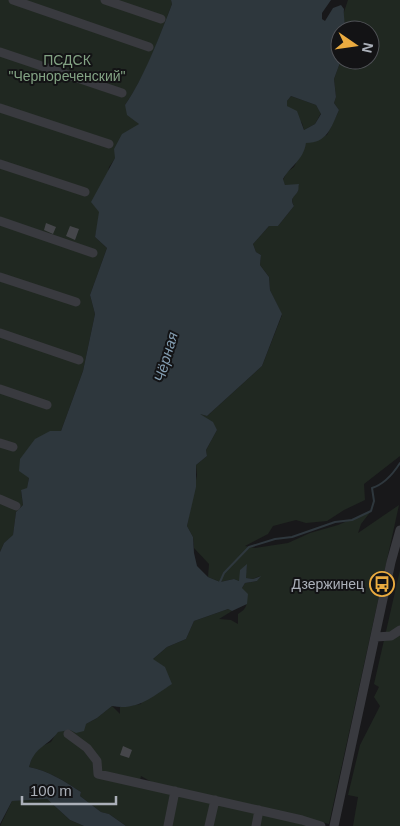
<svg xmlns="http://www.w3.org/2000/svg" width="400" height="826" viewBox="0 0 400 826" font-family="Helvetica,sans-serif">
<rect width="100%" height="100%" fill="#18181a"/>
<!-- green -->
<path fill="#202821" d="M 0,0 L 171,0 L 172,4 C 159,38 146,75 125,105 L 139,124 L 109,167 L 95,237 L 107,248 L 90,295 L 95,314 L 83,371 L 61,431 L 29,478 L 27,489 L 21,491 L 23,505 L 16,512 L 13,536 L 4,543 L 0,552 Z
M 348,0 L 400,0 L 400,456 L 364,484 L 365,500 L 344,510 L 327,521 L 306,523 L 296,520 L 273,526 L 268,534 L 245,546 L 255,548 L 288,543 L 310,533 L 338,525 L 371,511 L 361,524 L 358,533 L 399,505 L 329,824 L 155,784 L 141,776 L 139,785 L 312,826 L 126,826 L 109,814 L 101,812 L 80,796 L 81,792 C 64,781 49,771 29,767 L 33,755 L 42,746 L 51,742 L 57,732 L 86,724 L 97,718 L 112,706 L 120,714 L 120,707 L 141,704 L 153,659 L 167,647 L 186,639 L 194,621 L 228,609 L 232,611 L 219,619 L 231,620 L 238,624 L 238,614 C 251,606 246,601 242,588 L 245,583 L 257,581 L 260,576 L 253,579 L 245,578 L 247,565 L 239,581 L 234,579 L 220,582 L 208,577 L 209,564 L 194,548 L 193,537 L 187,526 L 197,475 L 196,465 L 207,456 L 206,450 L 217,430 L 197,413 L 207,416 L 262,366 L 282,315 L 270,290 L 269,277 L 260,265 L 261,255 L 256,252 L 253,244 L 269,226 L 278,226 L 294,206 C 290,199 293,196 298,191 L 285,185 L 283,180 L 287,172 L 294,167 L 306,143 L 327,135 L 339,110 L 334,103 L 336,97 L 334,79 L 341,60 L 370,60 L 370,30 L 344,30 L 345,24 L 343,15 Z
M 291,96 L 316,105 L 321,113 L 315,124 L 304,130 L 302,123 L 287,106 L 287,101 Z
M 400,570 L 400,826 L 353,826 L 358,797 L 348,795 L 360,745 L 380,706 L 374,697 L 379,687 L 374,684 Z
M 33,799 L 47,799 L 70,820 L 84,826 L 0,826 L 12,801 Z"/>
<!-- water -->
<path fill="#2e373d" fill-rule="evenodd" d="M 171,0 L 331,0 L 322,13 L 322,19 L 325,21 L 333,8 L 341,5 L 344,9 C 343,17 346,22 344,30 L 340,30 L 341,60 L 334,79 L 336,97 L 334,103 L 339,110 C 331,128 327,143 306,143 C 303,161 291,165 283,179 L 285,185 L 299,184 C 298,186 299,189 298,191 C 295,197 289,198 294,206 L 278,226 L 269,226 L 253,244 L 256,252 L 261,255 L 260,265 L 269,277 L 270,290 L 282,314 L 262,366 L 207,416 L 200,414 L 213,422 L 217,430 L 206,450 L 207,456 L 196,465 L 196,487 L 187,526 L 193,537 L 194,553 L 197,566 L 208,577 L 220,582 L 234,579 L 239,581 L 240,570 L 247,564 L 246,578 L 253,579 L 261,576 L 257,581 L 245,583 L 242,588 L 248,594 L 247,604 L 232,611 L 228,609 L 194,621 L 186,639 L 167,647 L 153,659 L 165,667 L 172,684 C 152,697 137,711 112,706 L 97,718 L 86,724 L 84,731 L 76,733 L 70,730 L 58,732 C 46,748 35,746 29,767 C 49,771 64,781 81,792 L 80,796 L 101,812 L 109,814 L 126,826 L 84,826 L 70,820 L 47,799 L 12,801 L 0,824 L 0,552 L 4,543 L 13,535 L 16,512 L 23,505 L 21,490 L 27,488 L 29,478 L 19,471 L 20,459 L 35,439 L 50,431 L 61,431 L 83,371 L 95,314 L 90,295 L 107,248 L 95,237 L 99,212 L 91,202 L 115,158 L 114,149 L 122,134 L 139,124 L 127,115 L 125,105 C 144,78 160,35 172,4 ZM 291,96 L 316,105 L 321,114 L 315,124 L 304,130 L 297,111 L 287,106 L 287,101 Z"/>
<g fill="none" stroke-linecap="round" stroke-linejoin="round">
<!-- stream -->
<path stroke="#2e373d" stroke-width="2" d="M 220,582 L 224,573 L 249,547 L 275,539 L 292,537 L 335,522 L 352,520 L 371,511 L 374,501 L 372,488 C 385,484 393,474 400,463"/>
</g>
<!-- building -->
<path fill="#45464a" d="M 46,223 L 56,227 L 53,234 L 44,230 Z
M 70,226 L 79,229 L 75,240 L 66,236 Z
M 123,746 L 132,750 L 129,758 L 120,755 Z"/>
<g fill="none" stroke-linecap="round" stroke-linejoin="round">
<!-- minor -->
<path stroke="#393a3f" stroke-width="9" d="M 13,0 L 149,47
M 105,0 L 161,19
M 0,52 L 122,93
M 0,108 L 109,144
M 0,164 L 85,192
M 0,221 L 93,253
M 0,277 L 76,302
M 0,333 L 79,360
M 0,389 L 47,405
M 0,443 L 13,447
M 0,499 L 16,506
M 376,637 L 391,636 L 400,630
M 68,734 L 87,748 L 97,761 L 98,774 L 302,820 L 321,826
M 168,826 L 175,791
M 209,826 L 215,800
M 256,826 L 259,810
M 334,826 L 391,562 L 400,530"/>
</g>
<!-- icons -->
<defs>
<symbol id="bus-ring" viewBox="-11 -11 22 22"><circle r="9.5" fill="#131315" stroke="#eaab40" stroke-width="1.5"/><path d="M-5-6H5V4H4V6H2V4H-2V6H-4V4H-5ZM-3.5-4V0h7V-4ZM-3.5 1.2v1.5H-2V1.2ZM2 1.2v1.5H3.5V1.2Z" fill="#eaab40"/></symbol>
</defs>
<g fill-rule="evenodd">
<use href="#bus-ring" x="368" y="570" width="28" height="28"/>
</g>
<g text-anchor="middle" stroke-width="4" stroke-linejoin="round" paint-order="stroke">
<!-- park labels -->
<g font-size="14" fill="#83a384" stroke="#131315">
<text x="67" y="65">ПСДСК<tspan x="67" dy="16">"Чернореченский"</tspan></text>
</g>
<!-- poi labels -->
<g font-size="14" fill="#abb0b9" stroke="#131315" text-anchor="end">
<text x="364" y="589">Дзержинец</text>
</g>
<!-- water labels -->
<g font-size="15" font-style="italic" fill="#849eb2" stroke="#131315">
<text transform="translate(166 357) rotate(-74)" y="5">Чёрная</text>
</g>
</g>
<!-- north arrow -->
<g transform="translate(355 45) rotate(103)"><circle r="24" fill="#131315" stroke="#505257"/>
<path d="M0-4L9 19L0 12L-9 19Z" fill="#eaab40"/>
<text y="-8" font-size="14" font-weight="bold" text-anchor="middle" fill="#abb0b9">N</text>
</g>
<!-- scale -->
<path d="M22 796v8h94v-8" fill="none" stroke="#abb0b9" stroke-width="2.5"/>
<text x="30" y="796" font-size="15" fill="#abb0b9" stroke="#131315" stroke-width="4" paint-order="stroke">100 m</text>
</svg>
